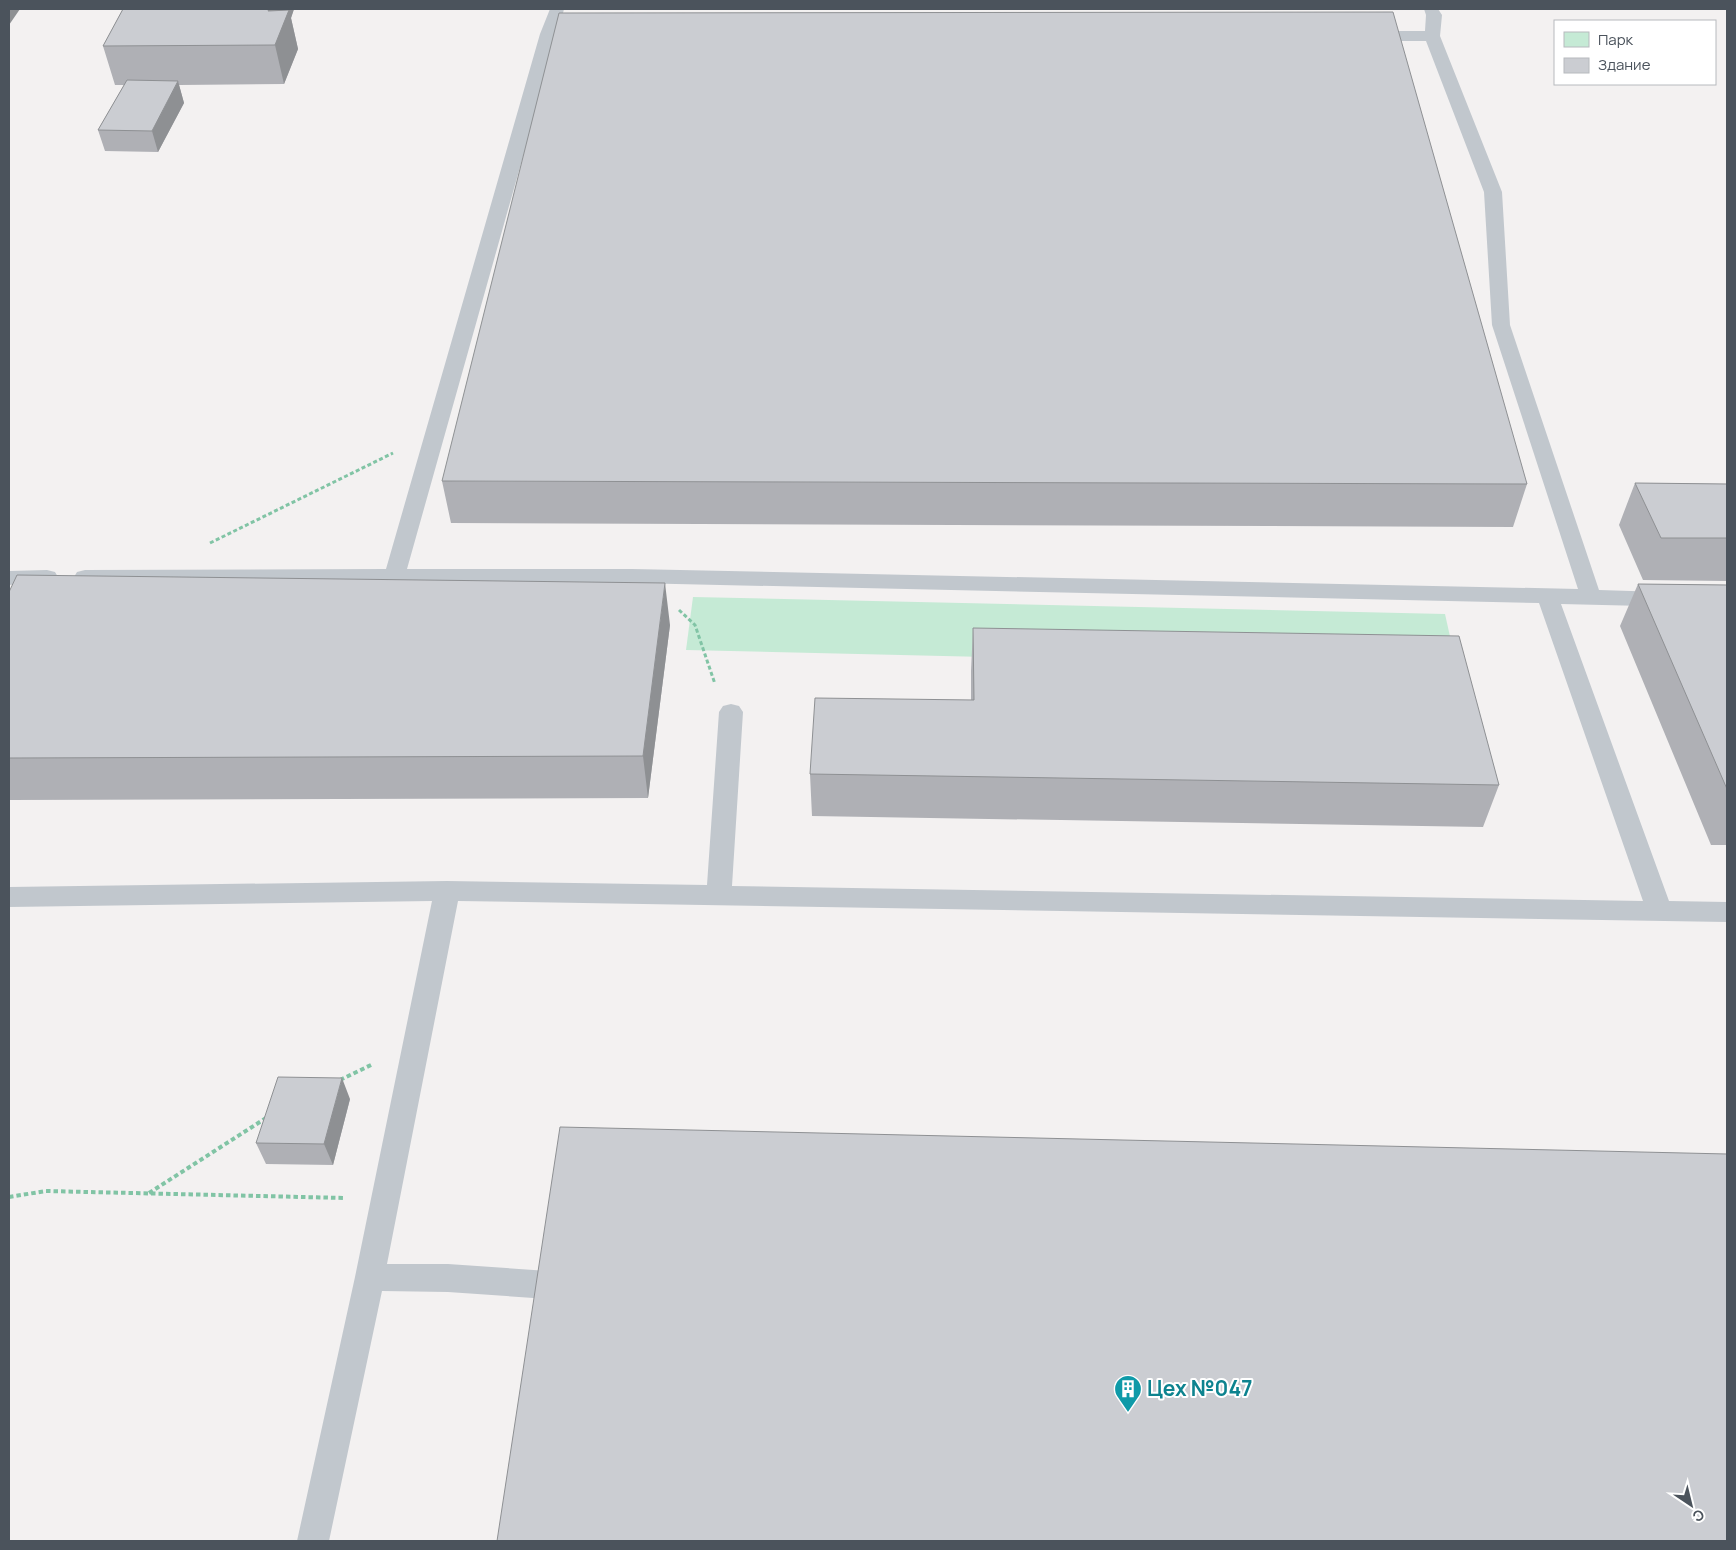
<svg xmlns="http://www.w3.org/2000/svg" width="1736" height="1550" viewBox="0 0 1736 1550" font-family="Manrope,sans-serif">
<rect width="100%" height="100%" fill="#f3f1f1"/>
<!-- green -->
<path fill="#c5ead5" d="M 693,597 L 1445,614 L 1457,668 L 686,650 Z"/>
<g fill="none" stroke-linecap="round" stroke-linejoin="round">
<!-- path-far1 -->
<path stroke="#81c4a5" stroke-width="3" stroke-dasharray="4 2.5" stroke-linecap="butt" d="M 210,543 L 393,453
M 679,610 L 695,625 L 715,684"/>
<!-- path -->
<path stroke="#81c4a5" stroke-width="4" stroke-dasharray="4.5 3" stroke-linecap="butt" d="M 340,1080 L 373,1064
M 149,1193 L 266,1118
M 9,1197 L 46,1191 L 345,1198"/>
<!-- service -->
<path fill="#c1c7cd" fill-rule="evenodd" d="M 550,9 L 564,9 L 559,29 L 585,29 L 593,34 L 585,39 L 556,39 L 407,569 L 632,569 L 1578,589 L 1492,325 L 1484,192 L 1426,41 L 1369,41 L 1361,36 L 1369,31 L 1425,31 L 1426,15 L 1424,9 L 1438,9 L 1442,15 L 1440,36 L 1502,192 L 1510,325 L 1599,590 L 1727,594 L 1727,608 L 1561,604 L 1669,901 L 1727,902 L 1727,922 L 458,901 L 387,1264 L 448,1264 L 548,1271 L 558,1275 L 563,1285 L 558,1295 L 548,1299 L 448,1292 L 382,1291 L 329,1541 L 297,1541 L 355,1277 L 432,901 L 9,907 L 9,887 L 447,881 L 707,885 L 719,712 L 723,706 L 731,704 L 739,706 L 743,712 L 732,886 L 1643,901 L 1539,603 L 632,583 L 85,584 L 77,582 L 74,577 L 77,572 L 85,570 L 386,569 L 540,34 Z
M 47,570 L 55,572 L 58,577 L 55,582 L 9,585 L 9,571 Z"/>
</g>
<!-- wall -->
<path fill="#afb0b5" d="M 123,9 L 294,9 L 291,18 L 298,49 L 284,84 L 179,85 L 184,103 L 158,152 L 105,151 L 98,130 L 124,85 L 115,85 L 103,46 Z
M 442,481 L 1527,484 L 1513,527 L 451,523 Z
M 1635,483 L 1727,484 L 1727,581 L 1643,580 L 1619,525 Z
M 1638,584 L 1727,585 L 1727,845 L 1711,845 L 1620,626 Z
M 9,592 L 670,625 L 648,798 L 9,800 Z
M 973,628 L 1499,785 L 1483,827 L 812,816 L 810,774 L 971,700 L 971,671 Z
M 350,1099 L 333,1165 L 266,1164 L 256,1143 Z"/>
<!-- shaded-wall -->
<path fill="#8e9093" d="M 9,9 L 20,9 L 9,25 Z
M 269,9 L 294,9 L 291,18 L 298,49 L 284,84 L 275,45 L 268,11 Z
M 178,81 L 184,103 L 158,152 L 152,131 Z
M 665,583 L 670,625 L 648,798 L 643,756 Z
M 342,1078 L 350,1099 L 333,1165 L 324,1144 Z"/>
<!-- building -->
<path fill="#cbcdd2" stroke="#8e9093" d="M 123,9 L 269,9 L 268,11 L 289,10 L 275,45 L 103,46 Z
M 1393,12 L 1527,484 L 442,481 L 559,13 Z
M 127,80 L 178,81 L 152,131 L 98,130 Z
M 1635,483 L 1727,484 L 1727,538 L 1661,538 Z
M 17,575 L 665,583 L 643,756 L 9,758 L 9,592 Z
M 1638,584 L 1727,585 L 1727,789 Z
M 973,628 L 1459,636 L 1499,785 L 810,774 L 815,698 L 974,700 Z
M 278,1077 L 342,1078 L 324,1144 L 256,1143 Z
M 560,1127 L 1727,1154 L 1727,1541 L 497,1541 Z"/>
<!-- icons -->
<defs>
<symbol id="building-pin" viewBox="-11 -11 22 30"><path d="M0 17L-7.5 6A9.5 9.5 0 1 1 7.5 6Z" fill="#0f9aa8" stroke="#fff"/><path d="M-4-6H4V6H1V3H-1V6H-4ZM-2.5-4.3h1.7v1.8h-1.7ZM.8-4.3h1.7v1.8H.8ZM-2.5-1h1.7V.8h-1.7ZM.8-1h1.7V.8H.8Z" fill="#fff"/></symbol>
</defs>
<g fill-rule="evenodd">
<use href="#building-pin" x="1112" y="1373" width="32" height="43"/>
</g>
<g text-anchor="middle" stroke-width="4" stroke-linejoin="round" paint-order="stroke">
<!-- near-culture labels -->
<g font-size="21" font-weight="bold" fill="#0d838f" stroke="#fff" text-anchor="start">
<text x="1147" y="1396">Цех №047</text>
</g>
</g>
<!-- border -->
<rect width="1736" height="1550" fill="none" stroke="#4b535c" stroke-width="20"/>
<!-- legend -->
<rect x="1554" y="20" width="162" height="65" fill="#ffffff" stroke="#b7babe"/>
<rect x="1564" y="32" width="25" height="15" fill="#c5ead5" stroke="#b7babe"/>
<text x="1598" y="45" font-size="15" fill="#4b535c">Парк</text>
<rect x="1564" y="58" width="25" height="15" fill="#cbcdd2" stroke="#b7babe"/>
<text x="1598" y="70" font-size="15" fill="#4b535c">Здание</text>
<!-- north arrow -->
<g transform="translate(1691 1505) rotate(145)" stroke="#ffffff" stroke-width="4" paint-order="stroke">
<path d="M0-4L9 19L0 12L-9 19Z" fill="#4b535c"/>
<text y="-8" font-size="14" font-weight="bold" text-anchor="middle" fill="#4b535c">С</text>
</g>
</svg>
